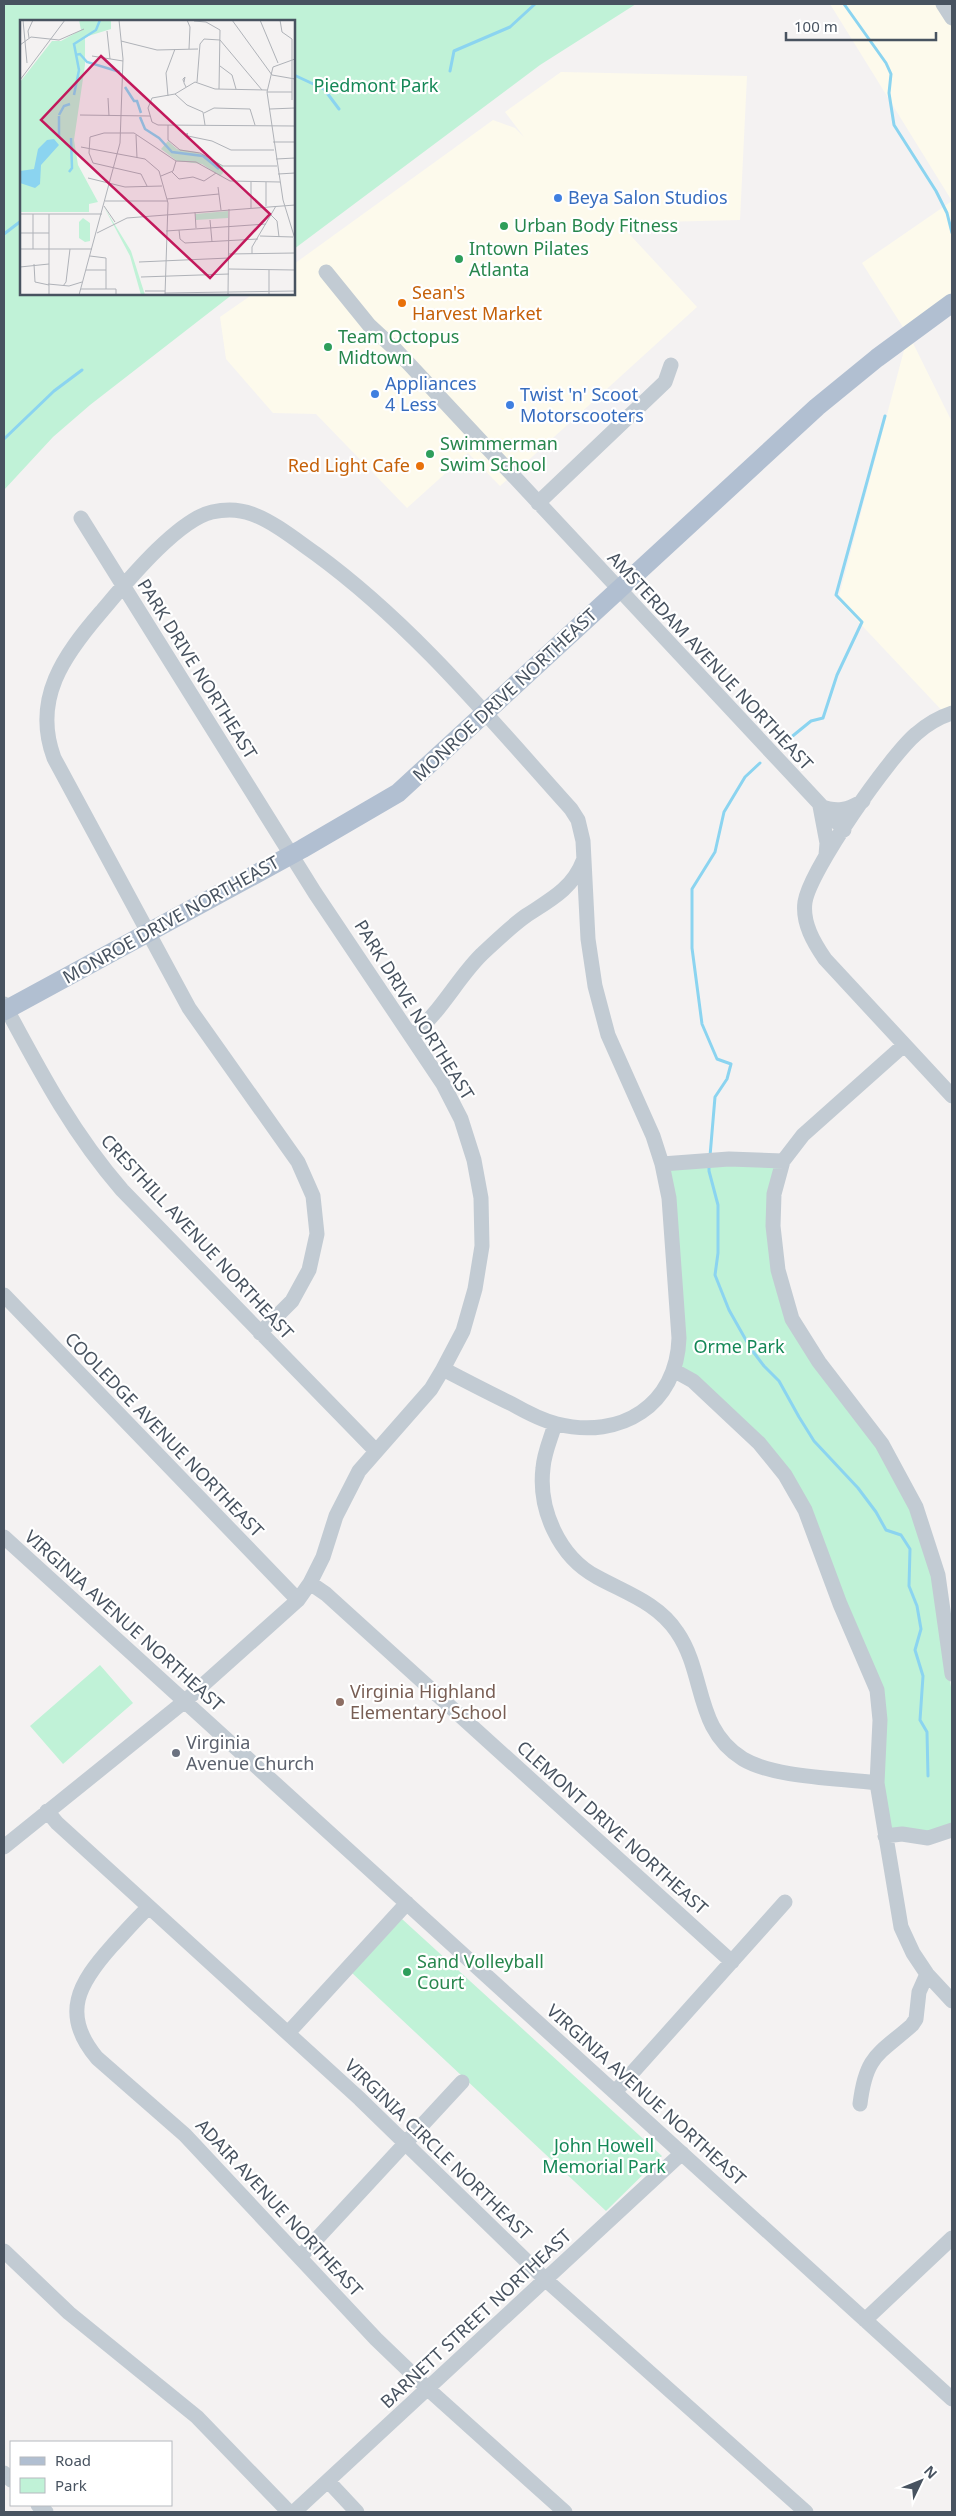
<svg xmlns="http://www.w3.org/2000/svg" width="956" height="2516" viewBox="0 0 956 2516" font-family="'Noto Sans',sans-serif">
<rect width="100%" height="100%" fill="#f4f2f2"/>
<!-- commercial -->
<path fill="#fdfaec" d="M 830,4 L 952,4 L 952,303 L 909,335 L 952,422 L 952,713 L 948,717 L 838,600 L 908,335 L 862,263 L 952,201 Z
M 561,72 L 747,76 L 740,220 L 619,223 L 697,307 L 500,486 L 468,453 L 407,508 L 316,414 L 273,413 L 226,359 L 220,317 L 253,294 L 294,294 L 294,264 L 493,120 L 515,128 L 524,137 L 505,112 Z"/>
<!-- green -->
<path fill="#c0f2d7" d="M 4,4 L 636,4 L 540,65 L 294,249 L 294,21 L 21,21 L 21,294 L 233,294 L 90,405 L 53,437 L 4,490 Z
M 780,1162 L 778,1297 L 899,1476 L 934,1572 L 952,1694 L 952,1824 L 935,1837 L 880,1833 L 884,1716 L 793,1494 L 745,1431 L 681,1379 L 661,1166 Z
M 100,1665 L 133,1703 L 63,1764 L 30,1726 Z
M 402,1919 L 662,2156 L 606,2211 L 352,1973 Z"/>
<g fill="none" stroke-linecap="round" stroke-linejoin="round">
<!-- stream -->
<path stroke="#8bd4f0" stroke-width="3" d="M 844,4 L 886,63 L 891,74 L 889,93 L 894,125 L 936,191 L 947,213 L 952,233
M 450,71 L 454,51 L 510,27 L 535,4
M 294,75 L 324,89 L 339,109
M 4,234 L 21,221
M 4,439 L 54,391 L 82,370
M 784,743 L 811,721 L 823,718 L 837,675 L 862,622 L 836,595 L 885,416
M 710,1156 L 715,1097 L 727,1079 L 731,1064 L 717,1059 L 702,1024 L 692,948 L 692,889 L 715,852 L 724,812 L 745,777 L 760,763
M 709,1165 L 709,1171 L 718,1205 L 718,1253 L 715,1275 L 729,1310 L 751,1349 L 764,1366 L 779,1381 L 799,1417 L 814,1441 L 858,1488 L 876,1512 L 886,1530 L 901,1535 L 910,1549 L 909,1586 L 917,1606 L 921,1629 L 915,1650 L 923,1676 L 920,1720 L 927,1732 L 928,1776"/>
<!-- minor -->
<path stroke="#c2cbd3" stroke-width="15" d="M 943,4 L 952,18
M 326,272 L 369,325 L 396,350 L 844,830
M 538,503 L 665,382 L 671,365
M 952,713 C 940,717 926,725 916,734 C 890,756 810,870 805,902 C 802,923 814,943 825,959 L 952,1096
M 820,806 L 827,843 L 826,855
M 820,806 C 837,813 848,810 863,801
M 4,1004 C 40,1071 71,1131 122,1190 L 375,1450
M 411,1036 C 440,1014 456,980 481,955 C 495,942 511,926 527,915 C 550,900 573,888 583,861
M 904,1045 L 803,1135 L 783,1161 L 774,1194 L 773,1226 L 778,1270 L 792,1319 L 819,1362 L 882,1444 L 916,1507 L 938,1575 L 952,1674
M 662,1164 L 729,1159 L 783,1161
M 4,1295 L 298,1600
M 260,1333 L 292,1301 L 309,1270 L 317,1234 L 313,1196 L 298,1162 L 189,1008 L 54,758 C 32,699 64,655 101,612 C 125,584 177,520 212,512 C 225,509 239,509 252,514 C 274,522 296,540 316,554 C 413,625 491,720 571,809 L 578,820 L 583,841 L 588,939 L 595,986 L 608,1035 L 653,1136 L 662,1164 L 669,1198 L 679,1338 C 677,1405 621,1440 557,1424 C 541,1420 526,1412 512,1404 C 489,1393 466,1381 443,1369
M 675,1371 L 693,1381 L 759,1443 L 785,1475 L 805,1510 L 840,1604 L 877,1690 L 880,1720 L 877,1783 L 901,1927 L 913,1953 L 927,1974 L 952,2001
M 555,1424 C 551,1438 544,1453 543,1468 C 538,1509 559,1557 597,1577 C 626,1593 658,1603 677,1632 C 706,1674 694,1729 743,1759 C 775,1778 839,1778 877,1783
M 4,1537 L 952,2399
M 310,1583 L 326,1594 L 732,1962
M 47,1811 L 57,1823 L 360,2099 L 546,2280 L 806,2512
M 885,1836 L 902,1834 L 928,1838 L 952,1830
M 4,1847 L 185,1701 L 298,1600 L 310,1583 L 323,1557 L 336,1516 L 359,1471 L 431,1389 L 443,1369 L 463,1331 L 475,1289 L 482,1246 L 481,1198 L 474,1160 L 461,1119 L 443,1084 L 315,893 L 81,518
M 149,1907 C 136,1919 124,1933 112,1946 C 79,1983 60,2014 97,2058 L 185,2135 L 376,2339 L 428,2389 L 565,2512
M 288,2033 L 407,1903
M 615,2092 L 785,1902
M 860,2104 C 866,2055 878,2055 912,2025 L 916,2019 L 919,1992 L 927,1974
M 4,2251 L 69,2313 L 197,2417 L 289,2512
M 300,2257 L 462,2082
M 865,2320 L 952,2238
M 4,2473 L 11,2480
M 328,2481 L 357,2512
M 38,2505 L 46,2512
M 294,2512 L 682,2153"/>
<!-- major -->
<path stroke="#b1bfd1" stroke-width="19" d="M 4,1011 L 302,849 L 398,793 L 817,407 L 877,358 L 952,303"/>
</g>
<!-- markers -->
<g fill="#3f7fe0" stroke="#fff" stroke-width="2">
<circle cx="558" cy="198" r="5"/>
<circle cx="375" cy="394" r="5"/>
<circle cx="510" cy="405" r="5"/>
</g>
<g fill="#2e9e5b" stroke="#fff" stroke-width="2">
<circle cx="504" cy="226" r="5"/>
<circle cx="459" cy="259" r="5"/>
<circle cx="328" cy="347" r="5"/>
<circle cx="430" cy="454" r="5"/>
<circle cx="407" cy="1972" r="5"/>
</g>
<g fill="#e8710a" stroke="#fff" stroke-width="2">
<circle cx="402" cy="303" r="5"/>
<circle cx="420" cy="466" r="5"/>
</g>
<circle fill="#8d6e63" stroke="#fff" stroke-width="2" cx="340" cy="1702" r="5"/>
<circle fill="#6b7280" stroke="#fff" stroke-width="2" cx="176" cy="1753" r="5"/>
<g text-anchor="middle" stroke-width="4.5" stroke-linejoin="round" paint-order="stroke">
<!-- park labels -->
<g font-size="18" fill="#148756" stroke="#fff">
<text x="376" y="92">Piedmont Park</text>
<text x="739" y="1353">Orme Park</text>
<text x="604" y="2152">John Howell<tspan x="604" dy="21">Memorial Park</tspan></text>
</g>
<!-- shop labels -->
<g font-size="18" fill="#366cbe" stroke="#fff" text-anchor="start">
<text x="568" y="204">Beya Salon Studios</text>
<text x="385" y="390">Appliances<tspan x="385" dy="21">4 Less</tspan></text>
<text x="520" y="401">Twist 'n' Scoot<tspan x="520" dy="21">Motorscooters</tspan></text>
</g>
<!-- leisure labels -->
<g font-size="18" fill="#27864d" stroke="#fff" text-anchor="start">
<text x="514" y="232">Urban Body Fitness</text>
<text x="469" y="255">Intown Pilates<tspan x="469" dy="21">Atlanta</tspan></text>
<text x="338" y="343">Team Octopus<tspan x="338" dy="21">Midtown</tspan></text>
<text x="440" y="450">Swimmerman<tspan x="440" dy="21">Swim School</tspan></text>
<text x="417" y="1968">Sand Volleyball<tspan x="417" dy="21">Court</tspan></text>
</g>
<!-- food labels -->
<g font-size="18" fill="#c56008" stroke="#fff" text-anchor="start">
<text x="412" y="299">Sean's<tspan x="412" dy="21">Harvest Market</tspan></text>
<text x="410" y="472" text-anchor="end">Red Light Cafe</text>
</g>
<!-- street labels -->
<g font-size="18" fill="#485360" stroke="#fff">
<text transform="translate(710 661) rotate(47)" y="6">AMSTERDAM AVENUE NORTHEAST</text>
<text transform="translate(197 669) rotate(58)" y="6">PARK DRIVE NORTHEAST</text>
<text transform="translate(505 695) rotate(-43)" y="6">MONROE DRIVE NORTHEAST</text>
<text transform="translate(171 920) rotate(-29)" y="6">MONROE DRIVE NORTHEAST</text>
<text transform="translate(414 1010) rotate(58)" y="6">PARK DRIVE NORTHEAST</text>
<text transform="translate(197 1237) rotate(47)" y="6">CRESTHILL AVENUE NORTHEAST</text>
<text transform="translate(164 1435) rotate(46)" y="6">COOLEDGE AVENUE NORTHEAST</text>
<text transform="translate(124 1621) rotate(42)" y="6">VIRGINIA AVENUE NORTHEAST</text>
<text transform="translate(612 1828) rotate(42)" y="6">CLEMONT DRIVE NORTHEAST</text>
<text transform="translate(646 2095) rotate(42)" y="6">VIRGINIA AVENUE NORTHEAST</text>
<text transform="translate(438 2150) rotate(44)" y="6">VIRGINIA CIRCLE NORTHEAST</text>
<text transform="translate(279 2208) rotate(47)" y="6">ADAIR AVENUE NORTHEAST</text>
<text transform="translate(476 2319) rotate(-43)" y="6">BARNETT STREET NORTHEAST</text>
</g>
<!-- education labels -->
<g font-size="18" fill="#785e54" stroke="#fff" text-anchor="start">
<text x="350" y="1698">Virginia Highland<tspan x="350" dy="21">Elementary School</tspan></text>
</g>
<!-- worship labels -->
<g font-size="18" fill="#5b616d" stroke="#fff" text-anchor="start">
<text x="186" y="1749">Virginia<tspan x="186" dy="21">Avenue Church</tspan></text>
</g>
</g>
<!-- overview -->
<g transform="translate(20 20)">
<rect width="275" height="275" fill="#f4f2f2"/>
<path d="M 59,0 L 91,0 L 91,9 L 65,17 L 65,45 L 54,120 L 58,145 L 78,182 L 69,184 L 69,192 L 0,192 L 0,62 L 32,21 L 41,21 L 61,10 ZM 148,121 L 157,129 L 177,132 L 203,146 L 203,153 L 200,156 L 182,144 L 157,141 L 141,129 ZM 84,187 L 111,231 L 125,275 L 121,275 L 110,236 ZM 208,191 L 208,198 L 176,200 L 175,194 ZM 63,198 L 70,203 L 70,221 L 65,222 L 59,218 L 59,202 Z" fill="#c0f2d7"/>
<path d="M 34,119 L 39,125 L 21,145 L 20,164 L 15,168 L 0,163 L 0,151 L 14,149 L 18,129 L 27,120 Z" fill="#8bd4f0"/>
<path fill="none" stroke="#8bd4f0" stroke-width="2.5" d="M 55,35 L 60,34 L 67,42 L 100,52M 105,67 L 114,81 L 117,81 L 121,93M 54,75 L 59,50 L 54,24 L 76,10 L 80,0M 39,95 L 44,86 L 50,84M 120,97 L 125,109 L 139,118 L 152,132 L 183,136 L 199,149M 39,117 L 39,96M 49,152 L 52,148 L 51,118"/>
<path fill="none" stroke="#afb2b8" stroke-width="1" d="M 3,0 L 7,43M 167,0 L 170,7 L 169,29M 212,0 L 252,55 L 275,59M 240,0 L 258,43M 260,0 L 262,12 L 272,19 L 272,80M 174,1 L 186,2 L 200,10 L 199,69M 87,11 L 90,39M 9,18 L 8,11 L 13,0M 200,20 L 242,70M 101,21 L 137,30 L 178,29M 0,25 L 11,17 L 39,20 L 64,9M 72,36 L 103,41M 275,39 L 253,47 L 247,72 L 263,180 L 275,219M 200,46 L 212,55 L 216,69M 0,60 L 45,0M 164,62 L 165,57 L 163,59 L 163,60 L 164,62 L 164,63 L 166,67M 177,62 L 180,24 L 184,19 L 200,20M 247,70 L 195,69 L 175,62 L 155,74 L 132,78 L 128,88 L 132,102 L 138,105 L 275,106M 247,72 L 272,72M 155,74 L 167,85 L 183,92 L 185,105M 148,76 L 146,53 L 155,29M 88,78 L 89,96M 250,89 L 275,88M 184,93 L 194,88 L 230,89 L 235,105M 60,95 L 130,96M 148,105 L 148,120 L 160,130 L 180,133 L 203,146 L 257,146M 116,115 L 117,138M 167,116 L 167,113 L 168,116 L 192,121 L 211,130 L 254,130M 253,122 L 275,122M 61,127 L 125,139 L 139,151 L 148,183 L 145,275M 256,139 L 275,138M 156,141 L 176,142 L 210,161 L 260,162M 152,152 L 159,159 L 173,157 L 184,161 L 196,153M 258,154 L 275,153M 68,158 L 105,167 L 142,166M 231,162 L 231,188M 127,166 L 121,154 L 73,143 L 69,133 L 70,117 L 84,113 L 114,113 L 156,141 L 153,151 L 141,156M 198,167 L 201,190M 147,179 L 199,174M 85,181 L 148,181M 84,186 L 95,202M 246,186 L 246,162M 175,192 L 176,208M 0,194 L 82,194M 29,194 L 29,275M 251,195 L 257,201 L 259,217M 190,200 L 192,222M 159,210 L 160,219 L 165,223 L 238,219M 146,211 L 246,204M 0,213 L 29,213M 77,213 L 107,198 L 275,185M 240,216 L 273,217M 0,229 L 72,229M 13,229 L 13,194M 209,234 L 275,233M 232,234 L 232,227 L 256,186M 70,236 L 86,238 L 86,269M 119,242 L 209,238M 14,244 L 15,262 L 29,265M 0,247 L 29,244M 209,249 L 275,250M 66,250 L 86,250M 121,257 L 209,254M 28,264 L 49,266 L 62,262M 43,266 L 46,262 L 50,229M 61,269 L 96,269 L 96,275M 125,271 L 145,271M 145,273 L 275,271M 59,275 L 100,123 L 103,39 L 99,0M 208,275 L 209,189M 249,275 L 249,250"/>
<path fill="#c2185b" fill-opacity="0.15" stroke="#c2185b" stroke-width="2.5" d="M 81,36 L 250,194 L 190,258 L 21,100 Z"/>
<rect width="275" height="275" fill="none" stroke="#485360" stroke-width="2.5"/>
</g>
<!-- border -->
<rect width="956" height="2516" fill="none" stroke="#485360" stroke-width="10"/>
<!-- legend -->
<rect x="10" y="2441" width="162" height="65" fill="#ffffff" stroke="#b6babf"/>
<rect x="20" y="2457" width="25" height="8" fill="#b1bfd1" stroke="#b6babf"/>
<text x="55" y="2466" font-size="15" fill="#485360">Road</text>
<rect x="20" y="2478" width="25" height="15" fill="#c0f2d7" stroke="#b6babf"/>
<text x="55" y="2491" font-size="15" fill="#485360">Park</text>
<!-- north arrow -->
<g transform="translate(921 2481) rotate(47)" stroke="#ffffff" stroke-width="4" paint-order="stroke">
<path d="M0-4L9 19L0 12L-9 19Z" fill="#485360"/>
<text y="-8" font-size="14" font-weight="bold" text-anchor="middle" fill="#485360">N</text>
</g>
<!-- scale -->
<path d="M786 32v8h150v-8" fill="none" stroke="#485360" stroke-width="2.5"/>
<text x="794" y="32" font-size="15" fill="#485360" stroke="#ffffff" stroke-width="4" paint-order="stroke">100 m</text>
</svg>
